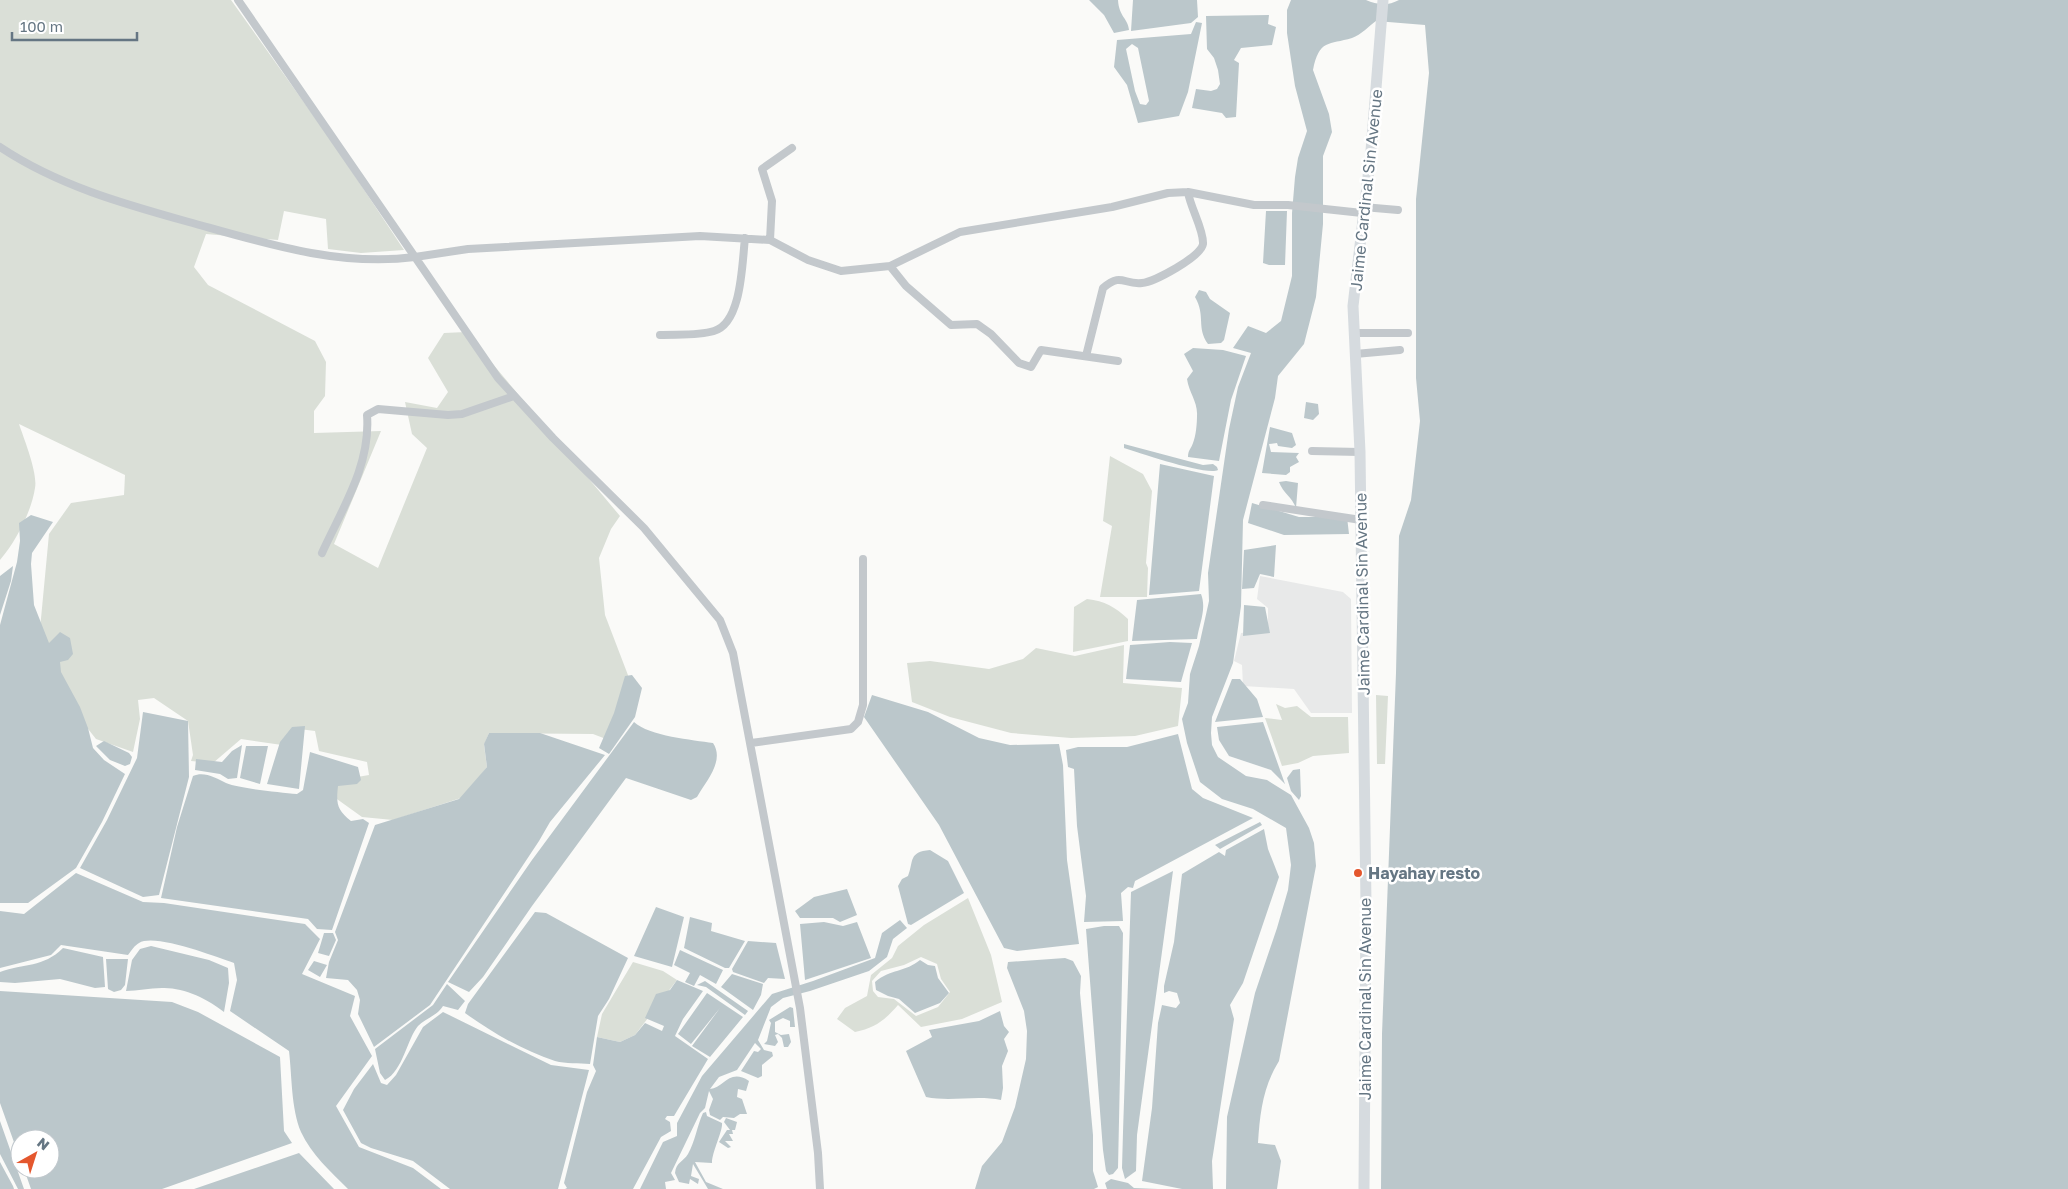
<svg xmlns="http://www.w3.org/2000/svg" width="2068" height="1189" viewBox="0 0 2068 1189" font-family="'Golos Text',sans-serif">
<rect width="100%" height="100%" fill="#fafaf8"/>
<!-- built -->
<path fill="#e8e9e9" d="M 1260,576 L 1343,592 L 1351,599 L 1352,713 L 1311,713 L 1294,689 L 1243,686 L 1242,665 L 1234,661 L 1241,633 L 1268,630 L 1268,608 L 1257,599 Z"/>
<!-- green -->
<path fill="#dadfd7" fill-rule="evenodd" d="M 0,0 L 231,0 L 335,146 L 404,250 L 361,253 L 328,249 L 326,219 L 284,211 L 278,240 L 206,234 L 194,267 L 208,285 L 315,341 L 326,362 L 325,396 L 314,411 L 314,433 L 381,431 L 334,544 L 378,568 L 427,448 L 412,434 L 405,402 L 437,408 L 448,392 L 428,358 L 444,333 L 466,332 L 620,516 L 611,529 L 599,558 L 605,615 L 631,683 L 606,739 L 593,734 L 489,733 L 484,745 L 487,767 L 464,797 L 393,820 L 362,817 L 316,784 L 369,775 L 367,762 L 319,751 L 315,731 L 299,729 L 282,745 L 241,739 L 213,763 L 191,761 L 193,755 L 188,721 L 154,698 L 138,700 L 140,719 L 133,752 L 96,739 L 51,682 L 40,629 L 49,534 L 71,503 L 124,495 L 125,475 L 19,424 C 24,439 38,473 35,488 C 31,513 16,541 0,560 Z
M 1110,456 L 1143,474 L 1152,491 L 1146,563 L 1148,568 L 1147,597 L 1100,597 L 1112,526 L 1103,521 Z
M 1087,599 C 1105,601 1115,607 1128,619 L 1128,641 L 1073,652 L 1074,607 Z
M 1124,645 L 1123,683 L 1182,688 L 1178,726 L 1135,736 L 1071,738 L 1011,733 L 950,717 L 912,702 L 907,663 L 930,661 L 989,669 L 1023,659 L 1036,648 L 1075,656 Z
M 1376,695 L 1388,696 L 1385,764 L 1377,764 Z
M 1276,704 L 1285,708 L 1297,706 L 1311,717 L 1348,717 L 1349,753 L 1313,756 L 1298,763 L 1282,766 L 1265,718 L 1282,720 Z
M 968,898 L 991,955 L 1002,1002 L 962,1019 L 921,1027 L 898,1005 C 885,1020 875,1028 855,1032 L 837,1019 L 845,1008 L 867,996 L 871,975 L 892,958 L 898,946 L 924,925 ZM 921,957 L 937,964 L 941,979 L 950,992 L 938,1007 L 916,1016 L 894,999 L 878,997 L 873,991 L 872,981 L 881,971 L 904,965 Z
M 633,962 L 663,971 L 677,980 L 635,1035 L 620,1042 L 597,1037 L 602,1014 Z"/>
<!-- water -->
<path fill="#bbc7cb" fill-rule="evenodd" d="M 1089,0 L 1118,0 C 1119,17 1128,18 1129,30 L 1114,33 L 1104,15 Z
M 1133,0 L 1197,0 L 1198,17 L 1191,23 L 1131,31 Z
M 1291,0 L 1366,0 C 1377,5 1388,6 1399,0 L 2068,0 L 2068,1189 L 1381,1189 L 1382,1034 L 1396,673 L 1399,536 L 1411,500 L 1420,421 L 1416,378 L 1416,199 L 1429,73 L 1425,25 L 1376,21 C 1369,26 1361,35 1352,38 C 1329,45 1319,39 1313,70 L 1329,114 L 1332,132 L 1323,156 L 1323,224 L 1316,297 L 1304,344 L 1278,376 L 1275,398 L 1243,520 L 1241,606 L 1233,663 L 1212,717 L 1211,733 L 1212,745 L 1218,757 L 1246,776 L 1267,780 L 1291,795 L 1309,828 L 1314,843 L 1316,866 L 1279,1061 C 1263,1087 1260,1112 1258,1143 L 1275,1145 L 1281,1161 L 1277,1189 L 1226,1189 L 1227,1117 L 1255,993 L 1277,928 L 1288,890 L 1291,865 L 1286,828 L 1253,809 L 1222,799 L 1200,782 L 1187,743 L 1182,719 L 1188,703 L 1190,674 L 1199,646 L 1209,601 L 1208,573 L 1229,429 L 1238,387 L 1251,353 L 1233,348 L 1248,326 L 1266,333 L 1281,321 L 1292,276 L 1292,213 L 1295,177 L 1298,158 L 1307,131 L 1295,86 L 1287,33 L 1287,10 Z
M 1269,15 L 1268,24 L 1276,27 L 1272,45 L 1241,48 L 1234,60 L 1239,63 L 1236,117 L 1226,118 L 1222,113 L 1192,108 L 1196,89 L 1211,91 L 1217,89 L 1220,84 L 1218,70 L 1214,58 L 1207,49 L 1206,16 Z
M 1196,22 L 1202,23 L 1188,92 L 1179,116 L 1138,123 L 1127,85 L 1114,67 L 1117,40 L 1191,34 ZM 1132,44 L 1138,48 L 1149,101 L 1146,105 L 1140,104 L 1135,91 L 1126,49 Z
M 1266,211 L 1287,211 L 1285,265 L 1269,265 L 1263,263 Z
M 1199,290 L 1206,292 L 1210,299 L 1230,313 L 1224,340 L 1221,343 L 1208,344 C 1196,327 1206,316 1195,297 Z
M 1193,348 L 1223,350 L 1246,356 L 1231,400 L 1219,461 L 1188,457 C 1188,450 1191,449 1193,443 C 1196,436 1197,423 1197,416 C 1198,402 1189,393 1187,379 L 1193,371 L 1184,354 Z
M 1306,402 L 1318,404 L 1319,414 L 1313,420 L 1304,418 Z
M 1270,427 L 1292,433 L 1296,445 L 1292,448 L 1278,446 L 1277,443 L 1269,444 L 1271,452 L 1299,453 L 1296,457 L 1299,462 L 1290,467 L 1290,472 L 1286,475 L 1262,473 Z
M 1124,444 L 1203,465 L 1213,464 L 1217,467 L 1218,470 C 1207,476 1140,453 1124,448 Z
M 1160,464 L 1214,476 L 1199,591 L 1149,595 Z
M 1286,481 L 1298,483 L 1296,508 C 1292,497 1283,493 1279,482 Z
M 1252,503 L 1299,517 L 1347,517 L 1349,534 L 1284,535 L 1248,523 Z
M 31,515 L 53,522 L 32,553 L 31,564 L 34,605 L 49,643 L 60,632 L 70,638 L 73,654 L 68,660 L 60,662 L 61,672 L 80,707 L 88,728 L 93,748 L 104,760 L 125,774 L 102,822 L 76,868 L 28,903 L 0,903 L 0,625 L 17,562 L 20,541 L 19,523 Z
M 1276,545 L 1274,577 L 1260,574 L 1254,588 L 1242,589 L 1244,550 Z
M 13,566 L 11,581 L 0,615 L 0,576 Z
M 1201,594 C 1207,609 1199,624 1197,639 L 1132,641 L 1137,600 Z
M 1244,605 L 1265,607 L 1270,633 L 1243,636 Z
M 1170,642 L 1192,643 L 1181,682 L 1126,679 L 1130,645 Z
M 632,675 L 642,688 L 635,717 L 609,754 L 599,748 L 614,713 L 625,676 Z
M 1232,679 L 1240,679 L 1257,699 L 1263,717 L 1215,722 Z
M 872,695 L 928,712 L 979,738 L 1010,745 L 1059,744 L 1063,765 L 1067,860 L 1079,944 L 1017,951 L 1004,948 L 939,825 L 864,717 Z
M 143,712 L 188,721 L 189,777 L 159,895 L 143,897 L 80,868 L 107,820 L 137,758 Z
M 634,722 C 649,736 693,740 713,743 C 725,761 706,781 697,797 L 691,800 L 626,778 L 532,906 L 483,977 L 469,992 L 448,982 L 532,860 Z
M 1263,722 L 1285,784 L 1271,770 L 1229,756 L 1219,740 L 1217,727 Z
M 305,726 L 299,789 L 267,784 L 280,742 L 292,727 Z
M 489,733 L 540,733 L 605,755 L 550,822 L 539,841 L 430,1005 L 374,1047 L 358,1014 L 360,1000 L 357,990 L 348,980 L 326,978 L 329,962 L 338,940 L 335,932 L 375,825 L 459,799 L 487,767 L 484,744 Z
M 1178,734 L 1192,789 L 1203,798 L 1253,818 L 1135,881 L 1133,888 L 1128,887 L 1121,893 L 1123,921 L 1084,922 L 1086,896 L 1077,826 L 1074,769 L 1068,767 L 1066,750 L 1078,747 L 1127,747 Z
M 104,741 L 129,753 L 132,757 L 130,764 L 125,766 L 110,760 L 96,746 Z
M 242,745 L 237,778 L 228,779 L 220,774 L 195,770 L 196,759 L 222,762 L 232,751 Z
M 246,746 L 268,746 L 260,784 L 240,778 Z
M 310,752 L 358,767 L 361,780 L 357,784 L 338,786 C 336,804 337,810 351,821 L 363,819 L 369,823 L 332,930 L 317,929 L 308,919 L 161,898 L 177,827 L 193,776 C 204,771 216,778 226,783 C 241,789 279,792 297,794 L 303,790 Z
M 1300,769 L 1301,796 L 1299,800 L 1291,791 L 1287,778 L 1293,770 Z
M 1260,822 L 1262,825 L 1220,849 L 1215,845 Z
M 1264,829 L 1268,849 L 1279,877 L 1243,983 L 1230,1005 L 1234,1019 L 1212,1161 L 1213,1189 L 1182,1189 L 1142,1181 L 1152,1108 L 1158,1023 L 1162,1005 L 1176,1008 L 1180,1003 L 1177,993 L 1169,991 L 1164,993 L 1164,986 L 1174,942 L 1182,874 L 1219,852 L 1225,856 L 1226,850 Z
M 930,850 L 948,861 L 964,893 L 911,925 L 908,924 L 898,886 L 902,879 L 908,876 C 914,861 908,852 930,850 Z
M 1173,871 L 1137,1135 L 1136,1171 L 1125,1179 L 1122,1168 L 1123,1132 L 1131,892 Z
M 76,873 L 143,902 L 164,903 L 305,924 L 320,939 L 302,974 L 355,996 L 350,1016 L 372,1056 L 336,1106 L 359,1147 L 413,1168 L 441,1189 L 348,1189 C 331,1172 311,1154 301,1132 C 291,1108 292,1076 289,1051 L 230,1011 L 237,980 L 234,963 C 216,957 155,933 139,943 C 135,945 131,951 128,955 L 61,945 L 51,955 L 0,968 L 0,911 L 24,914 Z
M 847,889 L 857,915 L 840,922 L 833,918 L 800,918 L 795,911 L 814,897 Z
M 656,907 L 684,917 L 672,967 L 634,956 Z
M 535,912 L 546,913 L 628,958 L 609,999 L 598,1016 L 590,1064 C 579,1063 566,1064 555,1061 C 524,1051 491,1032 465,1013 L 468,1004 Z
M 690,917 L 712,923 L 711,931 L 745,941 L 729,968 L 725,968 L 684,948 Z
M 900,920 L 907,928 L 893,939 L 887,957 L 869,971 L 810,991 L 783,998 L 771,1007 L 758,1040 L 764,1050 L 772,1052 L 773,1056 L 762,1065 L 762,1076 L 758,1078 L 741,1071 L 754,1051 L 758,1052 L 761,1049 L 755,1043 L 737,1070 L 719,1077 L 710,1089 C 724,1088 729,1068 749,1081 L 746,1091 L 738,1089 L 737,1097 L 742,1099 L 747,1114 L 740,1114 L 734,1118 L 723,1117 L 720,1120 L 710,1115 L 709,1110 L 713,1099 L 709,1091 L 705,1108 L 700,1113 L 671,1173 L 675,1180 L 665,1182 L 666,1189 L 640,1189 L 663,1142 L 677,1136 L 677,1123 L 702,1076 L 772,994 L 813,981 L 875,958 L 882,933 Z
M 824,922 L 843,926 L 857,922 L 871,958 L 805,980 L 800,924 Z
M 1104,926 L 1119,926 L 1123,933 L 1118,1168 L 1113,1174 L 1109,1175 L 1106,1171 L 1103,1150 L 1086,929 Z
M 324,933 L 333,933 L 336,940 L 329,956 L 318,953 Z
M 748,941 L 776,943 L 785,979 L 768,978 L 764,983 L 733,972 L 732,969 Z
M 151,946 L 209,960 L 228,968 L 229,983 L 224,1012 C 208,999 183,987 162,988 C 149,988 138,991 126,991 L 132,960 L 140,949 Z
M 63,948 L 103,957 L 105,987 L 95,988 L 60,979 L 15,983 L 0,982 L 0,972 C 24,963 43,968 63,948 Z
M 680,950 L 723,970 L 716,984 L 700,975 L 694,986 L 685,982 L 690,973 L 674,965 Z
M 1065,958 L 1073,961 L 1081,976 L 1080,993 L 1093,1135 L 1093,1171 L 1098,1187 L 1094,1189 L 975,1189 L 982,1166 L 1002,1142 L 1015,1107 L 1026,1059 L 1027,1031 L 1024,1011 L 1007,968 L 1008,962 Z
M 106,959 L 128,959 L 125,985 L 121,990 L 114,992 L 108,989 Z
M 920,960 L 928,965 L 935,966 L 938,978 L 949,993 L 940,1003 L 915,1013 L 899,999 L 888,996 L 876,990 L 875,982 C 890,969 906,972 920,960 Z
M 314,961 L 327,965 L 320,977 L 308,970 Z
M 732,974 L 763,984 L 761,995 L 753,1010 L 721,987 Z
M 677,980 L 703,991 L 683,1019 L 675,1036 L 708,1059 L 674,1116 L 667,1116 L 665,1119 L 670,1122 L 671,1131 L 661,1137 L 633,1189 L 565,1189 L 567,1188 L 564,1183 L 587,1092 L 596,1071 L 593,1065 L 597,1037 L 620,1042 L 635,1035 L 645,1023 L 662,1031 L 664,1026 L 645,1018 L 656,994 L 670,990 Z
M 705,981 L 748,1011 L 745,1015 L 706,987 L 697,985 Z
M 447,984 L 465,1001 L 458,1010 L 443,1006 C 437,1016 426,1018 418,1026 C 407,1039 403,1071 385,1080 L 380,1073 L 375,1049 L 433,1005 Z
M 0,991 L 172,1002 L 198,1012 L 280,1057 L 284,1131 L 292,1143 L 162,1189 L 31,1189 L 24,1169 L 50,1169 L 50,1139 L 20,1139 L 20,1159 L 0,1103 Z
M 707,993 L 743,1017 L 710,1057 L 692,1046 L 720,1008 L 691,1044 L 678,1034 Z
M 790,1007 L 793,1008 L 795,1027 L 790,1027 L 790,1021 L 783,1018 L 775,1022 L 775,1032 L 781,1035 L 789,1034 L 791,1042 L 788,1047 L 784,1047 L 782,1038 L 778,1034 L 775,1035 L 778,1042 L 775,1046 L 764,1044 L 767,1041 L 771,1023 L 769,1020 Z
M 1000,1011 L 1004,1026 L 1009,1032 L 1004,1039 L 1008,1051 L 1002,1066 L 1003,1088 L 1001,1100 C 976,1095 951,1102 926,1097 L 906,1051 L 932,1037 L 929,1030 L 979,1021 Z
M 443,1012 L 551,1065 L 589,1070 L 558,1189 L 450,1189 L 413,1161 L 371,1148 L 361,1143 L 343,1110 L 354,1089 L 373,1064 L 381,1083 L 387,1085 L 396,1075 L 423,1027 Z
M 706,1112 L 707,1116 L 722,1123 C 723,1131 712,1152 712,1163 L 695,1162 L 706,1182 L 723,1189 L 708,1189 L 693,1164 L 691,1176 L 699,1179 L 698,1184 L 690,1179 L 689,1184 L 679,1182 L 675,1173 C 676,1162 683,1162 688,1154 C 695,1142 697,1126 703,1113 Z
M 726,1118 L 737,1122 L 735,1130 L 732,1130 L 733,1134 L 729,1134 L 733,1141 L 725,1141 L 731,1147 L 728,1148 L 719,1142 L 727,1130 L 730,1130 L 724,1122 Z
M 0,1121 L 24,1189 L 18,1189 L 0,1154 Z
M 299,1153 L 334,1189 L 194,1189 Z
M 0,1162 L 13,1186 L 14,1189 L 0,1189 Z
M 1111,1179 L 1128,1183 L 1134,1188 L 1158,1189 L 1107,1189 L 1105,1183 Z"/>
<g fill="none" stroke-linecap="round" stroke-linejoin="round">
<!-- minor -->
<path stroke="#c3c8cc" stroke-width="8" d="M 238,0 L 415,257 L 468,249 L 700,236 L 770,240 L 808,260 L 841,271 L 890,266 L 960,232 L 1112,207 L 1168,193 L 1188,192 L 1254,205 L 1288,205 L 1362,213
M 0,147 C 60,187 128,205 196,224 C 267,244 341,267 415,257 L 498,378 L 553,438 L 644,528 L 720,620 L 733,653 L 800,1008 L 818,1153 L 820,1189
M 1363,207 L 1398,210
M 770,240 L 772,201 L 762,169 L 792,148
M 890,266 L 906,286 L 951,325 L 977,324 L 991,334 L 1019,363 L 1031,367 L 1041,350 L 1118,361
M 1354,333 L 1408,333
M 660,335 C 677,334 698,336 714,331 C 742,323 742,263 745,238
M 1355,354 L 1400,350
M 1086,356 L 1103,288 C 1122,272 1123,285 1142,283 C 1154,282 1201,257 1203,244 C 1204,230 1190,207 1188,192
M 1312,451 L 1360,452
M 1263,505 L 1361,520
M 322,553 C 342,509 371,465 367,415 L 378,409 L 448,415 L 462,414 L 514,396
M 751,743 L 851,729 L 858,722 L 863,705 L 863,559"/>
<!-- secondary -->
<path stroke="#d6dbdf" stroke-width="11" d="M 1364,1189 L 1366,904 L 1360,452 L 1353,306 L 1371,151 L 1383,0"/>
</g>
<!-- markers -->
<circle fill="#e4572e" stroke="#fff" stroke-width="2" cx="1358" cy="873" r="5"/>
<g text-anchor="middle" stroke-width="5" stroke-linejoin="round" paint-order="stroke">
<!-- street labels -->
<g font-size="16" fill="#657683" stroke="#fff">
<text transform="translate(1366 190) rotate(-84)" y="6">Jaime Cardinal Sin Avenue</text>
<text transform="translate(1362 594) rotate(-91)" y="6">Jaime Cardinal Sin Avenue</text>
<text transform="translate(1365 999) rotate(-90)" y="6">Jaime Cardinal Sin Avenue</text>
</g>
<!-- poi labels -->
<g font-size="16" font-weight="bold" fill="#657683" stroke="#fff" text-anchor="start">
<text x="1368" y="879">Hayahay resto</text>
</g>
</g>
<!-- north arrow -->
<g transform="translate(35 1154) rotate(39)"><circle r="24" fill="#ffffff" stroke="#c1c8cd"/>
<path d="M0-4L9 19L0 12L-9 19Z" fill="#e4572e"/>
<text y="-8" font-size="14" font-weight="bold" text-anchor="middle" fill="#657683">N</text>
</g>
<!-- scale -->
<path d="M12 32v8h125v-8" fill="none" stroke="#657683" stroke-width="2.5"/>
<text x="20" y="32" font-size="15" fill="#657683" stroke="#ffffff" stroke-width="4" paint-order="stroke">100 m</text>
</svg>
